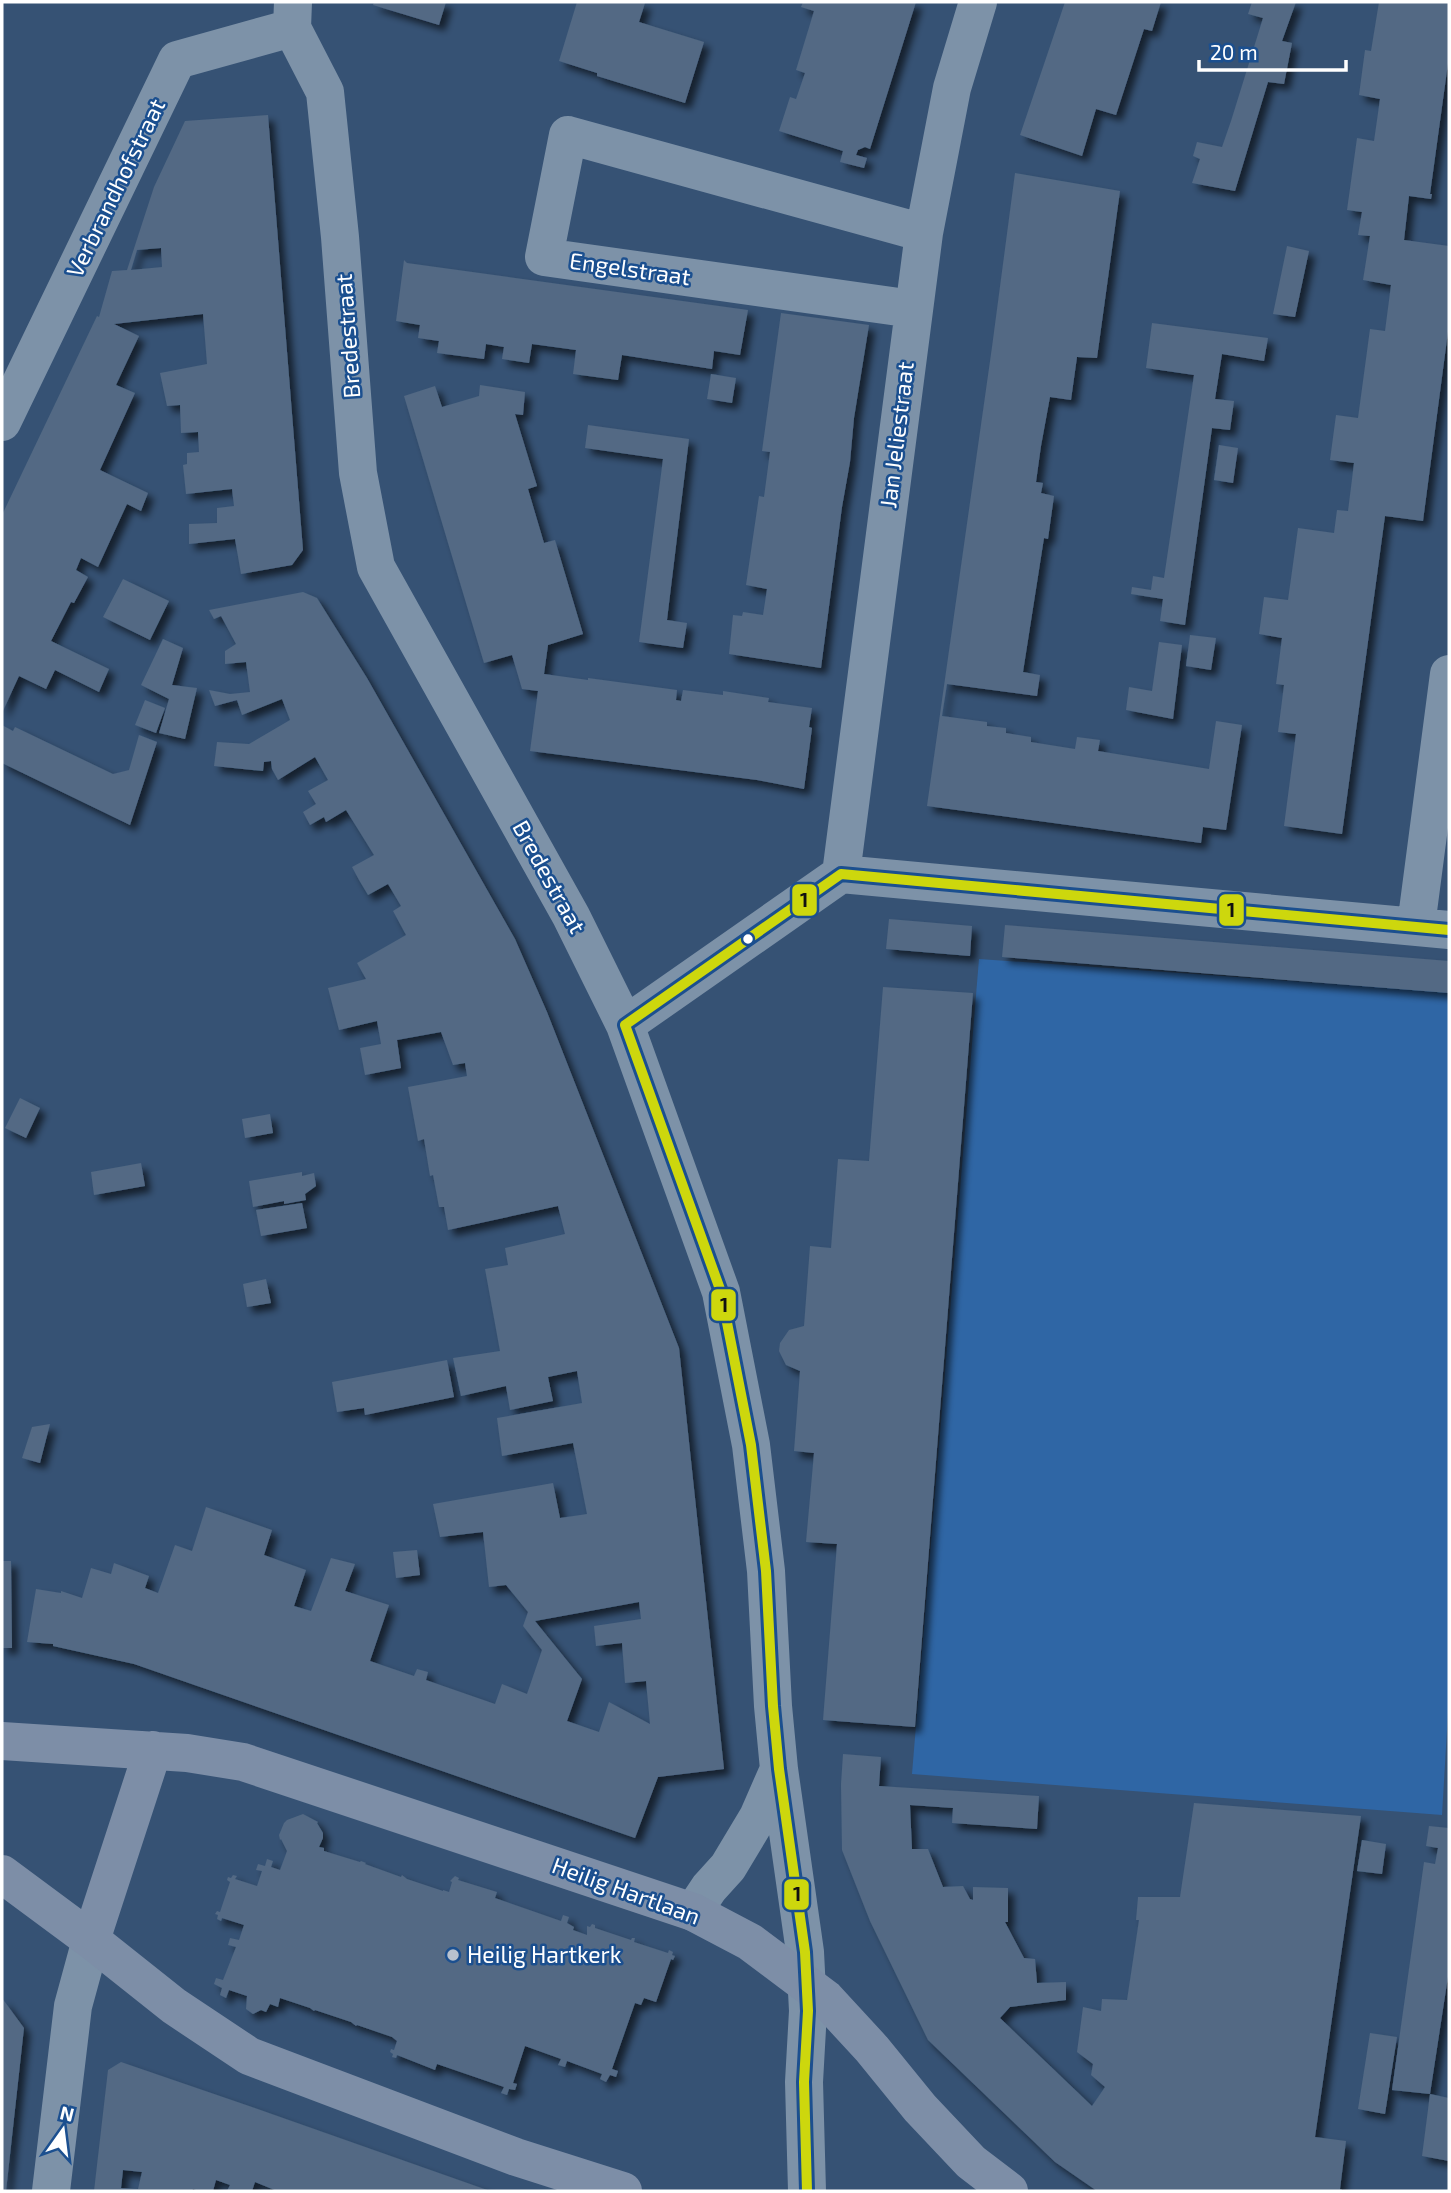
<svg xmlns="http://www.w3.org/2000/svg" width="1451" height="2193" viewBox="0 0 1451 2193" font-family="'Exo 2',sans-serif">
<defs>
<filter id="shadow"><feDropShadow dx="6" dy="6" stdDeviation="3.5" flood-color="#0009"/></filter>
</defs>
<rect width="100%" height="100%" fill="#365274"/>
<!-- green -->
<path fill="#2f66a5" d="M 979,959 L 1449,992 L 1449,1696 L 1442,1815 L 912,1774 Z"/>
<!-- building -->
<path fill="#526984" fill-rule="evenodd" filter="url(#shadow)" d="M 374,2 L 446,2 L 439,25 L 373,5 Z
M 577,2 L 645,3 L 639,22 L 704,42 L 685,103 L 597,76 L 597,73 L 559,61 Z
M 803,2 L 916,2 L 870,149 L 865,147 L 858,150 L 856,155 L 867,158 L 864,168 L 840,162 L 843,151 L 779,131 L 790,97 L 796,99 L 805,73 L 796,70 L 814,11 L 801,7 Z
M 1065,2 L 1161,2 L 1152,31 L 1144,29 L 1116,115 L 1096,109 L 1082,156 L 1020,135 Z
M 1252,2 L 1296,2 L 1282,41 L 1292,43 L 1284,84 L 1268,82 L 1235,191 L 1192,183 L 1200,159 L 1193,156 L 1197,142 L 1222,147 L 1231,121 L 1263,18 L 1248,14 Z
M 1379,2 L 1449,2 L 1449,56 L 1430,194 L 1432,194 L 1431,199 L 1409,196 L 1404,240 L 1449,246 L 1449,324 L 1423,521 L 1385,516 L 1342,834 L 1284,826 L 1296,734 L 1278,732 L 1284,685 L 1276,684 L 1282,638 L 1259,634 L 1264,597 L 1288,600 L 1298,528 L 1334,533 L 1337,510 L 1348,511 L 1354,463 L 1330,460 L 1336,415 L 1358,418 L 1370,329 L 1385,331 L 1391,285 L 1363,280 L 1370,236 L 1358,235 L 1362,212 L 1347,210 L 1357,138 L 1374,141 L 1380,99 L 1359,95 L 1365,50 L 1371,51 Z
M 268,115 L 303,550 L 292,565 L 241,574 L 235,539 L 189,544 L 189,524 L 217,523 L 217,508 L 234,506 L 232,489 L 186,494 L 183,465 L 187,464 L 187,453 L 199,452 L 198,432 L 181,433 L 180,405 L 167,406 L 160,373 L 207,364 L 203,314 L 114,324 L 139,336 L 116,385 L 135,393 L 100,470 L 148,493 L 141,511 L 127,504 L 98,567 L 81,558 L 76,570 L 88,577 L 74,603 L 71,602 L 51,641 L 109,669 L 99,692 L 55,670 L 46,689 L 19,676 L 2,713 L 2,515 L 97,316 L 99,317 L 112,271 L 127,270 L 154,187 L 185,121 ZM 161,248 L 162,267 L 131,270 L 137,250 Z
M 1015,173 L 1120,191 L 1097,358 L 1077,357 L 1071,400 L 1050,397 L 1041,446 L 1036,482 L 1043,483 L 1041,493 L 1054,496 L 1048,539 L 1044,538 L 1023,672 L 1040,675 L 1037,696 L 947,684 L 942,716 L 987,722 L 987,726 L 1006,728 L 1006,733 L 1031,737 L 1031,742 L 1075,749 L 1077,737 L 1100,740 L 1098,751 L 1209,769 L 1216,721 L 1242,725 L 1226,830 L 1203,827 L 1201,843 L 927,806 L 992,347 Z
M 1287,246 L 1309,251 L 1295,317 L 1273,314 Z
M 404,260 L 407,263 L 748,310 L 740,355 L 714,351 L 712,369 L 622,355 L 618,380 L 573,374 L 576,350 L 532,344 L 529,363 L 502,359 L 504,347 L 486,344 L 484,359 L 437,353 L 439,341 L 418,338 L 420,325 L 396,321 Z
M 781,313 L 869,325 L 854,418 L 850,462 L 842,507 L 821,668 L 729,654 L 733,615 L 742,616 L 743,612 L 763,615 L 767,589 L 746,585 L 759,496 L 764,497 L 770,452 L 762,451 Z
M 1152,323 L 1268,338 L 1264,361 L 1222,354 L 1215,399 L 1234,401 L 1230,430 L 1212,428 L 1185,625 L 1160,621 L 1163,599 L 1131,594 L 1132,587 L 1151,590 L 1153,576 L 1164,578 L 1194,375 L 1146,368 Z
M 711,374 L 736,378 L 732,403 L 707,399 Z
M 480,385 L 525,392 L 523,415 L 515,414 L 537,486 L 528,489 L 544,543 L 555,540 L 583,634 L 548,645 L 544,674 L 588,680 L 588,678 L 677,690 L 676,700 L 681,701 L 683,690 L 723,695 L 723,691 L 769,698 L 768,702 L 812,708 L 809,727 L 812,728 L 804,789 L 757,780 L 530,751 L 538,691 L 522,689 L 512,655 L 484,663 L 404,396 L 435,386 L 442,407 L 479,396 Z
M 588,425 L 689,439 L 667,620 L 687,623 L 683,648 L 639,642 L 663,459 L 585,448 Z
M 1219,445 L 1238,448 L 1233,483 L 1214,480 Z
M 123,579 L 169,601 L 150,640 L 103,617 Z
M 303,592 L 317,598 L 367,678 L 515,939 L 547,1012 L 679,1348 L 724,1769 L 658,1777 L 635,1838 L 134,1664 L 53,1646 L 53,1644 L 27,1642 L 36,1589 L 61,1593 L 61,1591 L 82,1598 L 91,1568 L 111,1574 L 114,1563 L 149,1576 L 145,1588 L 158,1593 L 175,1545 L 192,1551 L 206,1507 L 272,1530 L 264,1555 L 306,1570 L 294,1606 L 311,1611 L 331,1558 L 355,1564 L 345,1591 L 389,1605 L 370,1661 L 414,1676 L 417,1669 L 428,1672 L 426,1680 L 495,1704 L 502,1684 L 527,1694 L 542,1650 L 523,1626 L 528,1612 L 506,1585 L 489,1587 L 483,1532 L 440,1537 L 433,1504 L 553,1483 L 560,1518 L 587,1514 L 573,1443 L 502,1456 L 497,1418 L 582,1403 L 577,1371 L 548,1377 L 553,1401 L 510,1410 L 506,1386 L 461,1396 L 453,1358 L 500,1351 L 485,1269 L 508,1265 L 505,1248 L 565,1234 L 558,1206 L 448,1230 L 444,1207 L 439,1207 L 433,1175 L 430,1176 L 424,1139 L 418,1141 L 408,1087 L 467,1076 L 465,1063 L 453,1065 L 441,1032 L 397,1040 L 401,1068 L 365,1075 L 360,1048 L 381,1044 L 377,1021 L 339,1030 L 328,988 L 366,979 L 357,963 L 406,935 L 393,911 L 401,906 L 388,884 L 368,895 L 359,880 L 352,867 L 374,855 L 346,810 L 326,822 L 324,817 L 310,825 L 303,812 L 316,804 L 308,791 L 328,780 L 315,757 L 278,780 L 272,769 L 271,761 L 264,762 L 263,771 L 214,766 L 217,742 L 249,744 L 290,720 L 282,699 L 242,715 L 237,700 L 215,706 L 209,690 L 230,694 L 250,692 L 246,662 L 225,664 L 225,651 L 236,644 L 221,616 L 214,619 L 209,610 ZM 639,1602 L 641,1619 L 594,1626 L 596,1646 L 622,1643 L 625,1683 L 646,1681 L 650,1724 L 609,1702 L 599,1732 L 567,1721 L 582,1679 L 535,1621 Z
M 1190,635 L 1216,638 L 1211,670 L 1186,666 Z
M 163,639 L 183,648 L 172,685 L 197,688 L 185,739 L 159,733 L 169,699 L 141,685 Z
M 1159,642 L 1182,645 L 1173,719 L 1126,710 L 1129,687 L 1152,691 Z
M 145,700 L 165,708 L 156,733 L 135,725 Z
M 2,725 L 13,731 L 15,727 L 113,774 L 129,770 L 139,735 L 157,742 L 130,825 L 2,763 Z
M 889,919 L 972,926 L 970,956 L 886,949 Z
M 1005,925 L 1449,961 L 1449,993 L 1002,957 Z
M 883,987 L 973,993 L 915,1727 L 823,1720 L 837,1544 L 806,1542 L 814,1453 L 794,1451 L 800,1371 L 786,1365 L 779,1351 L 780,1343 L 789,1330 L 804,1326 L 810,1246 L 831,1248 L 838,1159 L 869,1161 Z
M 20,1098 L 40,1108 L 26,1138 L 5,1128 Z
M 270,1114 L 273,1133 L 245,1138 L 242,1119 Z
M 141,1163 L 145,1186 L 94,1195 L 91,1172 Z
M 302,1172 L 302,1176 L 314,1173 L 316,1186 L 305,1194 L 306,1200 L 284,1204 L 284,1201 L 253,1207 L 249,1181 Z
M 302,1203 L 307,1228 L 261,1236 L 256,1210 Z
M 266,1279 L 271,1303 L 247,1307 L 243,1284 Z
M 447,1360 L 454,1397 L 365,1415 L 364,1408 L 337,1412 L 332,1382 Z
M 50,1424 L 40,1463 L 22,1458 L 32,1427 Z
M 417,1550 L 420,1575 L 396,1578 L 393,1552 Z
M 2,1561 L 11,1561 L 12,1648 L 2,1648 Z
M 843,1754 L 881,1757 L 879,1786 L 1039,1796 L 1037,1829 L 952,1823 L 953,1808 L 910,1805 L 912,1849 L 928,1849 L 943,1887 L 963,1886 L 970,1899 L 973,1900 L 973,1887 L 1008,1888 L 1008,1922 L 1005,1922 L 1024,1958 L 1035,1959 L 1037,1983 L 1066,1982 L 1066,2000 L 1010,2007 L 1000,2018 L 1092,2106 L 1105,2087 L 1091,2075 L 1093,2064 L 1077,2052 L 1083,2007 L 1101,2011 L 1102,1999 L 1127,2000 L 1139,1920 L 1136,1920 L 1138,1897 L 1180,1897 L 1194,1803 L 1361,1816 L 1315,2137 L 1346,2141 L 1340,2189 L 1344,2191 L 1097,2191 L 1055,2162 L 928,2040 L 870,1921 L 842,1850 L 841,1784 Z
M 303,1814 L 318,1822 L 317,1823 L 323,1833 L 323,1838 L 319,1847 L 324,1848 L 324,1851 L 360,1862 L 361,1861 L 366,1863 L 365,1864 L 401,1877 L 402,1875 L 407,1879 L 443,1891 L 443,1890 L 449,1892 L 452,1882 L 450,1881 L 455,1876 L 459,1878 L 458,1880 L 497,1892 L 495,1898 L 561,1921 L 563,1915 L 569,1917 L 567,1923 L 574,1927 L 573,1930 L 587,1935 L 587,1926 L 590,1927 L 592,1924 L 595,1925 L 595,1928 L 631,1940 L 632,1938 L 635,1938 L 634,1942 L 668,1953 L 669,1950 L 673,1952 L 672,1955 L 675,1956 L 673,1960 L 671,1959 L 656,2002 L 644,1998 L 641,2005 L 635,2003 L 612,2069 L 618,2071 L 616,2077 L 610,2075 L 606,2082 L 600,2079 L 602,2074 L 567,2061 L 565,2067 L 558,2065 L 561,2059 L 525,2046 L 513,2083 L 517,2084 L 515,2090 L 509,2089 L 507,2095 L 501,2093 L 504,2087 L 437,2064 L 435,2070 L 397,2055 L 396,2058 L 392,2057 L 393,2054 L 390,2052 L 391,2049 L 394,2050 L 397,2041 L 392,2037 L 357,2025 L 356,2026 L 351,2022 L 315,2010 L 314,2011 L 310,2008 L 280,1998 L 278,2007 L 270,2004 L 266,2012 L 261,2010 L 253,2014 L 246,2009 L 247,1996 L 229,1990 L 226,1998 L 220,1995 L 222,1988 L 214,1984 L 216,1978 L 223,1980 L 236,1947 L 228,1945 L 230,1938 L 239,1940 L 244,1925 L 222,1918 L 221,1921 L 217,1919 L 218,1915 L 215,1914 L 217,1911 L 220,1912 L 230,1882 L 227,1880 L 228,1877 L 231,1878 L 233,1875 L 237,1876 L 235,1879 L 257,1886 L 262,1871 L 256,1870 L 258,1864 L 265,1866 L 267,1859 L 273,1861 L 271,1867 L 280,1870 L 287,1851 L 281,1839 L 280,1840 L 279,1835 L 284,1823 L 287,1820 Z
M 1429,1826 L 1449,1828 L 1449,1970 L 1430,2094 L 1449,2098 L 1449,2161 L 1422,2156 L 1430,2094 L 1392,2090 L 1424,1862 L 1435,1864 L 1438,1848 L 1426,1846 Z
M 1362,1840 L 1386,1844 L 1382,1874 L 1357,1871 Z
M 2,1998 L 24,2028 L 6,2191 L 2,2191 Z
M 1370,2033 L 1397,2037 L 1385,2114 L 1358,2109 Z
M 121,2062 L 252,2107 L 490,2191 L 277,2191 L 255,2182 L 252,2191 L 227,2191 L 230,2185 L 216,2180 L 213,2191 L 199,2191 L 193,2189 L 192,2191 L 94,2191 L 108,2070 ZM 123,2170 L 142,2172 L 138,2189 L 121,2188 Z"/>
<g fill="none" stroke-linecap="round" stroke-linejoin="round">
<!-- street -->
<path stroke="#7d92a8" stroke-width="38" d="M 293,2 L 292,28 L 325,92 L 340,237 L 358,473 L 376,567 L 571,916 L 625,1025 L 721,1292 L 751,1445 L 766,1571 L 773,1706 L 779,1769 L 805,1952 L 808,2011 L 804,2082 L 807,2191
M 913,309 L 544,257 L 568,135 L 924,233
M 2,422 L 177,60 L 292,28
M 841,874 L 924,233 L 952,88 L 978,2
M 1416,926 L 1449,674
M 625,1025 L 841,874 L 1449,930
M 693,1912 L 709,1888 L 728,1867 L 758,1817 L 779,1769
M 51,2191 L 73,2006 L 91,1940"/>
<!-- primary -->
<path stroke="#7d8ea7" stroke-width="38" d="M 2,1741 L 187,1753 L 243,1762 L 693,1912 L 750,1942 L 826,1999 L 872,2049 L 920,2108 L 971,2162 L 1009,2191
M 2,1874 L 91,1940 L 174,2006 L 249,2056 L 516,2157 L 623,2191
M 91,1940 L 153,1750"/>
<defs>
<path id="bus-1" d="M 625,1025 L 721,1292 L 751,1445 L 766,1571 L 773,1706 L 779,1769 L 805,1952 L 808,2011 L 804,2082 L 807,2191
M 625,1025 L 841,874 L 1449,930"/>
</defs>
<!-- bus-1 casing -->
<use href="#bus-1" stroke="#1b4f8f" stroke-width="16"/>
<!-- bus-1 -->
<use href="#bus-1" stroke="#cdd70d" stroke-width="10"/>
</g>
<!-- markers -->
<circle fill="#fff" stroke="#1b4f8f" stroke-width="2.5" cx="748" cy="939" r="6"/>
<circle fill="#b9c2ce" stroke="#1b4f8f" stroke-width="2.5" cx="453" cy="1955" r="7"/>
<g text-anchor="middle" stroke-width="5" stroke-linejoin="round" paint-order="stroke">
<!-- street labels -->
<g font-size="23" fill="#fff" stroke="#1b4f8f">
<text transform="translate(116 188) rotate(-64)" y="8">Verbrandhofstraat</text>
<text transform="translate(630 269) rotate(8)" y="8">Engelstraat</text>
<text transform="translate(348 336) rotate(-94)" y="8">Bredestraat</text>
<text transform="translate(897 435) rotate(-83)" y="8">Jan Jeliestraat</text>
<text transform="translate(549 877) rotate(61)" y="8">Bredestraat</text>
<text transform="translate(626 1891) rotate(20)" y="8">Heilig Hartlaan</text>
</g>
<!-- poi labels -->
<g font-size="23" fill="#fff" stroke="#1b4f8f" text-anchor="start">
<text x="467" y="1963">Heilig Hartkerk</text>
</g>
</g>
<g stroke="#1b4f8f" stroke-width="2.5">
<rect x="791" y="883" width="27" height="34" rx="7" fill="#cdd70d"/>
<rect x="1218" y="893" width="27" height="34" rx="7" fill="#cdd70d"/>
<rect x="710" y="1288" width="27" height="34" rx="7" fill="#cdd70d"/>
<rect x="783" y="1878" width="27" height="33" rx="7" fill="#cdd70d"/>
</g>
<g font-size="19" text-anchor="middle" font-weight="bold" fill="#111">
<text x="804" y="907">1</text>
<text x="1231" y="917">1</text>
<text x="724" y="1312">1</text>
<text x="797" y="1901">1</text>
</g>
<!-- border -->
<rect width="1451" height="2193" fill="none" stroke="#ffffff" stroke-width="7"/>
<!-- north arrow -->
<g transform="translate(63 2130) rotate(14)" stroke="#1b4f8f" stroke-width="5" paint-order="stroke">
<path d="M0-5L12 26L0 18L-12 26Z" fill="#ffffff"/>
<text y="-10" font-size="19" font-weight="bold" text-anchor="middle" fill="#ffffff">N</text>
</g>
<!-- scale -->
<path d="M1199 60v10h147v-10" fill="none" stroke="#ffffff" stroke-width="3.5"/>
<text x="1210" y="60" font-size="21" fill="#ffffff" stroke="#1b4f8f" stroke-width="5" paint-order="stroke">20 m</text>
</svg>
